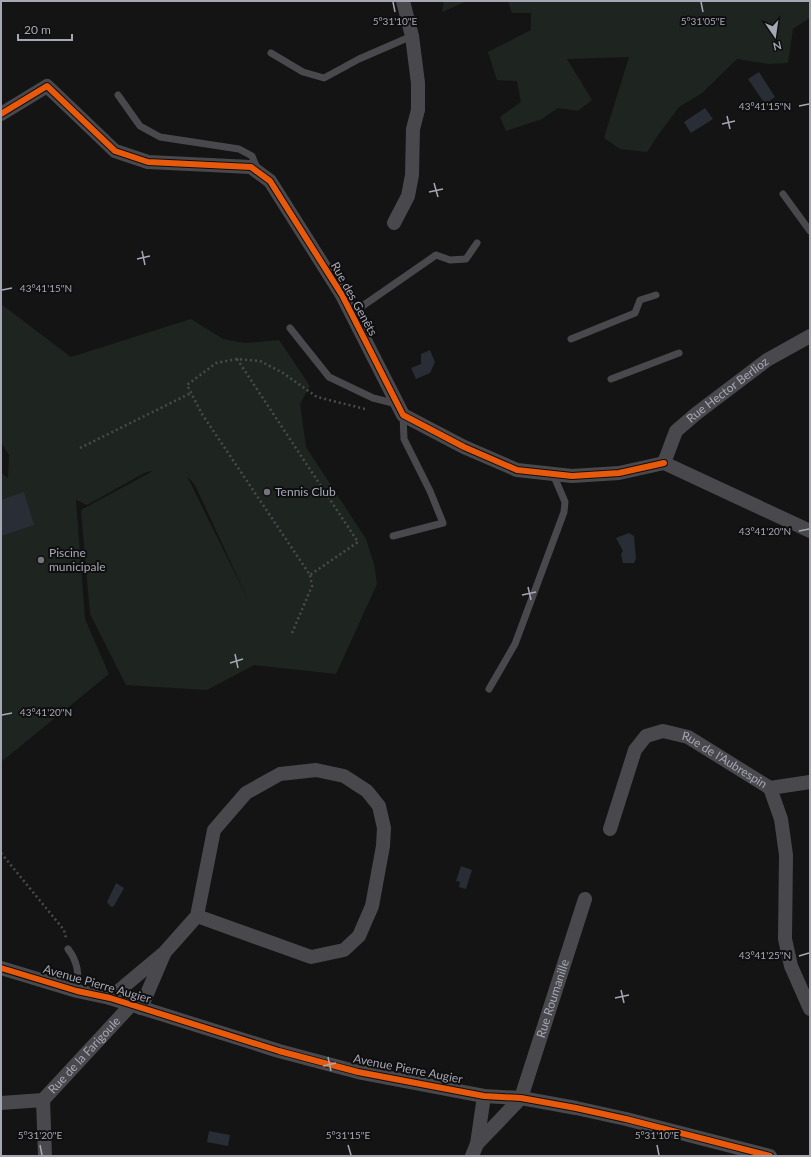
<svg xmlns="http://www.w3.org/2000/svg" width="811" height="1157" viewBox="0 0 811 1157" font-family="Lato,sans-serif">
<rect width="100%" height="100%" fill="#141415"/>
<!-- green -->
<path fill="#1e2520" fill-rule="evenodd" d="M 444,1 L 467,1 L 442,12 Z
M 508,1 L 810,1 L 810,18 L 793,29 L 788,63 L 769,64 L 737,59 L 702,93 L 679,107 L 658,135 L 647,152 L 620,149 L 604,138 L 629,57 L 567,59 L 592,100 L 578,111 L 558,108 L 542,119 L 506,131 L 500,117 L 521,102 L 517,81 L 497,80 L 488,52 L 531,30 L 531,13 L 512,13 Z
M 1,304 L 71,357 L 191,319 L 223,339 L 245,343 L 279,340 L 310,386 L 300,404 L 306,447 L 366,539 L 374,564 L 377,584 L 336,674 L 254,665 L 207,690 L 126,685 L 90,614 L 81,510 L 153,471 L 146,472 L 87,505 L 76,500 L 85,619 L 109,674 L 1,762 L 1,473 L 8,478 L 9,455 L 1,443 ZM 187,476 L 195,485 L 250,604 Z"/>
<!-- water -->
<path fill="#292d35" d="M 759,72 L 775,97 L 765,104 L 748,79 Z
M 705,108 L 713,119 L 691,133 L 684,122 Z
M 430,350 L 435,362 L 430,373 L 416,379 L 411,368 L 421,364 L 421,354 Z
M 24,492 L 34,525 L 1,536 L 1,500 Z
M 629,533 L 634,536 L 636,559 L 634,563 L 623,563 L 621,554 L 623,551 L 616,538 Z
M 461,866 L 472,870 L 466,889 L 459,887 L 460,882 L 456,881 Z
M 116,883 L 124,888 L 114,906 L 111,907 L 107,902 Z
M 209,1131 L 230,1135 L 228,1146 L 207,1142 Z"/>
<g fill="none" stroke-linecap="round" stroke-linejoin="round">
<!-- path -->
<path stroke="#4a4a4f" stroke-width="2.5" stroke-dasharray="2 3" stroke-linecap="butt" d="M 237,359 L 216,363 L 187,385 L 202,414 L 310,575 L 358,542 L 237,359 L 260,361 L 283,373 L 317,397 L 365,409
M 80,448 L 191,393
M 292,633 L 312,586 L 310,575
M 1,853 L 64,930 L 66,938"/>
<!-- service -->
<path stroke="#49494d" stroke-width="7" d="M 271,53 L 303,72 L 324,78 L 359,59 L 412,36
M 118,95 L 140,126 L 160,137 L 239,149 L 252,156 L 257,168
M 783,194 L 810,231
M 351,314 L 436,255 L 450,260 L 466,259 L 477,243
M 290,328 L 329,377 L 373,398 L 397,404
M 571,339 L 635,313 L 640,300 L 656,295
M 611,379 L 679,353
M 393,536 L 443,523 L 430,491 L 404,439 L 403,415
M 489,689 L 515,644 L 564,512 L 565,502 L 553,474
M 68,949 C 78,962 79,974 77,991"/>
<!-- minor -->
<g stroke="#49494d" stroke-width="14">
<path d="M 1,114 L 47,86 L 115,151 L 148,162 L 251,167 L 270,181 L 342,295 L 403,415 L 464,447 L 517,470 L 572,476 L 619,473 L 664,463"/>
<path d="M 394,223 L 408,196 L 412,175 L 413,129 L 418,110 L 418,83 L 412,36 L 403,1"/>
<path id="s1" d="M 664,463 L 676,431 L 697,413 L 767,360 L 810,336"/>
<path d="M 664,463 L 810,531"/>
<path d="M 770,788 L 810,782"/>
<path id="s2" d="M 610,829 L 635,750 L 646,736 L 663,731 L 688,737 L 770,788 L 781,819 L 786,855 L 785,939 L 791,966 L 810,1009"/>
<path d="M 1,968 L 77,991 L 110,998 L 279,1051 L 358,1072 L 484,1096 L 521,1098 L 576,1108 L 626,1119 L 770,1156"/>
<path d="M 110,998 L 165,952 L 197,916 L 214,830 L 246,793 L 280,774 L 316,770 L 344,776 L 367,791 L 379,806 L 384,828 L 383,846 L 372,906 L 359,936 L 344,950 L 311,957 L 197,916"/>
<path d="M 141,1008 L 164,954"/>
<path d="M 1,1103 L 43,1100"/>
<path d="M 477,1144 L 484,1096"/>
<path id="s3" d="M 45,1156 L 43,1100 L 131,1005"/>
<path id="s4" d="M 472,1156 L 477,1144 L 521,1098 L 585,899"/>
</g>
<defs>
<path id="cycleway" d="M 1,114 L 47,86 L 115,151 L 148,162 L 251,167 L 270,181 L 342,295 L 403,415 L 464,447 L 517,470 L 572,476 L 619,473 L 664,463
M 1,968 L 77,991 L 110,998 L 279,1051 L 358,1072 L 484,1096 L 521,1098 L 576,1108 L 626,1119 L 770,1156"/>
</defs>
<!-- cycleway casing -->
<use href="#cycleway" stroke="#0f0f10" stroke-width="8"/>
<!-- cycleway -->
<use href="#cycleway" stroke="#e8590c" stroke-width="6"/>
</g>
<!-- ticks -->
<path fill="none" stroke="#a6a7b5" stroke-width="1.5" d="M 393,2 L 395,12M 701,2 L 703,12M 799,106 L 809,104M 727,116 L 730,129M 722,124 L 735,121M 434,183 L 438,197M 429,192 L 443,189M 142,251 L 145,265M 137,259 L 150,256M 2,290 L 12,288M 799,531 L 809,529M 528,587 L 531,600M 522,595 L 536,592M 235,654 L 238,668M 230,663 L 243,659M 2,715 L 12,713M 799,956 L 809,953M 621,990 L 624,1003M 615,998 L 629,995M 328,1057 L 331,1071M 323,1066 L 336,1063M 40,1145 L 42,1155M 348,1145 L 351,1155M 657,1145 L 659,1155"/>
<!-- markers -->
<g fill="#73747d" stroke="#0f0f10" stroke-width="1.5">
<circle cx="267" cy="492" r="4"/>
<circle cx="41" cy="560" r="4"/>
</g>
<g text-anchor="middle" stroke-width="4" stroke-linejoin="round" paint-order="stroke">
<!-- street labels -->
<g font-size="12" fill="#a6a7b5" stroke="#0f0f10">
<text transform="translate(354 299) rotate(61)" y="4">Rue des Genêts</text>
<text dy="4" stroke="none"><textPath href="#s1" startOffset="100">Rue Hector Berlioz</textPath></text>
<text dy="4" stroke="none"><textPath href="#s2" startOffset="187">Rue de l'Aubrespin</textPath></text>
<text transform="translate(97 984) rotate(16)" y="4">Avenue Pierre Augier</text>
<text dy="4" stroke="none"><textPath href="#s4" startOffset="181">Rue Roumanille</textPath></text>
<text dy="4" stroke="none"><textPath href="#s3" startOffset="117">Rue de la Farigoule</textPath></text>
<text transform="translate(408 1069) rotate(11)" y="4">Avenue Pierre Augier</text>
</g>
<!-- poi labels -->
<g font-size="12" fill="#a6a7b5" stroke="#0f0f10" text-anchor="start">
<text x="275" y="496">Tennis Club</text>
<text x="49" y="557">Piscine<tspan x="49" dy="14">municipale</tspan></text>
</g>
</g>
<g font-size="10" text-anchor="middle" fill="#a6a7b5" stroke="#0f0f10" stroke-width="4" stroke-linejoin="round" paint-order="stroke">
<text x="395" y="25">5°31'10"E</text>
<text x="703" y="25">5°31'05"E</text>
<text x="765" y="110">43°41'15"N</text>
<text x="46" y="292">43°41'15"N</text>
<text x="765" y="535">43°41'20"N</text>
<text x="46" y="716">43°41'20"N</text>
<text x="765" y="959">43°41'25"N</text>
<text x="40" y="1139">5°31'20"E</text>
<text x="348" y="1139">5°31'15"E</text>
<text x="657" y="1139">5°31'10"E</text>
</g>
<!-- border -->
<rect width="811" height="1157" fill="none" stroke="#a6a7b5" stroke-width="4"/>
<!-- north arrow -->
<g transform="translate(775 36) rotate(167)" stroke="#0f0f10" stroke-width="3" paint-order="stroke">
<path d="M0-3L7 15L0 10L-7 15Z" fill="#a6a7b5"/>
<text y="-6" font-size="11" font-weight="bold" text-anchor="middle" fill="#a6a7b5">N</text>
</g>
<!-- scale -->
<path d="M18 34v6h54v-6" fill="none" stroke="#a6a7b5" stroke-width="2"/>
<text x="24" y="34" font-size="12" fill="#a6a7b5" stroke="#0f0f10" stroke-width="3" paint-order="stroke">20 m</text>
</svg>
